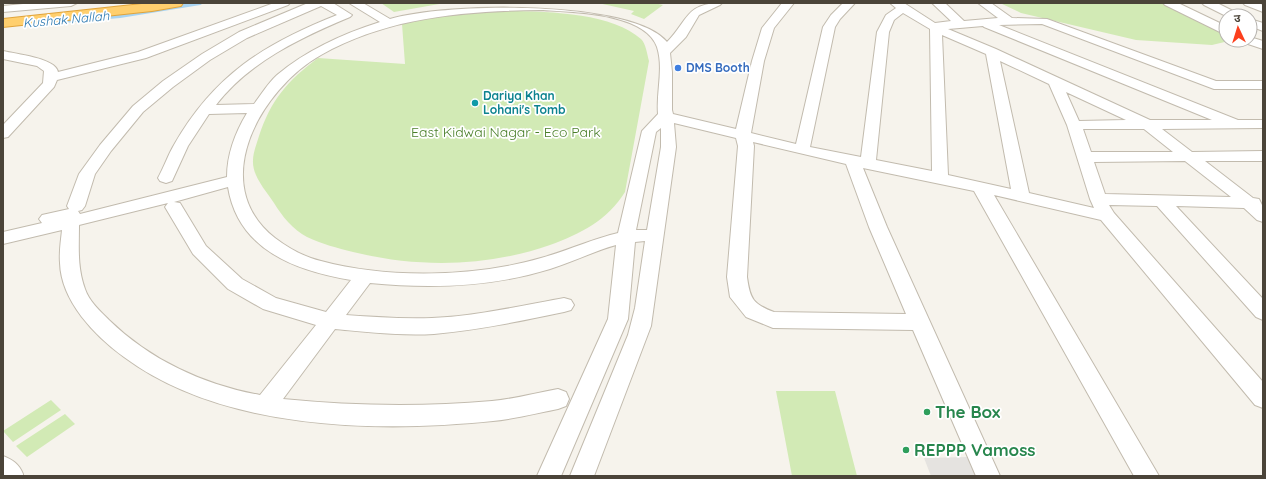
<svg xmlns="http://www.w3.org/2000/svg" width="1266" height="479" viewBox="0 0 1266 479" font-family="Quicksand,'Noto Sans Devanagari',sans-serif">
<rect width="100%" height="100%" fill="#f6f3ec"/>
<!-- green -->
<path fill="#d2eab5" d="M 381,3 L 445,3 L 394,12 Z
M 598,3 L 654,3 L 663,5 L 644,19 L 631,14 L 634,11 Z
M 1000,3 L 1165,3 L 1226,31 L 1226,40 L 1233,40 L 1212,45 L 1136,40 L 1021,13 Z
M 478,11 C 522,11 607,8 641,39 C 646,44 647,54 649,61 L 625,192 C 608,220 580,234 550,245 C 487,267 418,268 353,252 C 337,248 322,244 307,237 C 293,230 282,216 274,203 C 266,191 252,176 253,160 C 253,153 257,143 259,136 C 271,100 287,81 318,58 L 405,64 L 402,24 L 424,19 Z
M 776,391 L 835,391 L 857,476 L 792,476 Z
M 51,400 L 61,410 L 13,442 L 3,431 Z
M 65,414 L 75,424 L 27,457 L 16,446 Z"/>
<!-- parking -->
<path fill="#e5e3e0" d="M 967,457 L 976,476 L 931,476 L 924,458 Z"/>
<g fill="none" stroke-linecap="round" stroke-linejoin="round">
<!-- stream -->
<path stroke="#a9d4f2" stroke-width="4" d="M 41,23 L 120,16 L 200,3"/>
<defs>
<path id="minor" d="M 33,3 L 77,3 L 71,6 L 3,12 L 3,6 Z
M 274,3 L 290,3 L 288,5 L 146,58 L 57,80 L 54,87 L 8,137 L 3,138 L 3,125 L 43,83 L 44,71 L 37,66 L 3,59 L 3,51 C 15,54 56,58 58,72 L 138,52 Z
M 308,3 L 333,3 L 352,15 L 350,17 C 300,38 249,62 216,105 L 254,104 C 261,95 268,83 277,75 C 307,50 342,34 380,22 L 349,3 L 363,3 L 390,19 C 446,2 633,0 667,42 C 688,21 685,3 722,3 L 720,5 L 699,15 L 686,37 L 670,53 L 672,72 L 672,110 L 673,114 L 736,129 L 752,61 L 762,28 L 782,3 L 794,3 L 774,28 L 764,61 L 751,133 L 796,144 L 823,27 L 831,15 L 843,3 L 855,3 L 840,19 L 835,27 L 810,147 L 861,157 L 877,32 L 886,15 L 896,8 L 890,3 L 904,3 L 935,23 L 951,21 L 932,3 L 945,3 L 964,21 L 998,18 L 978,3 L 991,3 L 1012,18 L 1047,19 L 1216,81 L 1263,81 L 1263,89 L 1214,89 L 1042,24 L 999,25 L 1238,120 L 1263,120 L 1263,128 L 1162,129 L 1192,152 L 1263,151 L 1263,161 L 1205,161 L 1253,198 L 1259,199 L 1263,207 L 1263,222 L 1257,220 L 1244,208 L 1176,206 L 1263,299 L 1263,320 L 1256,317 L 1157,206 L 1109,205 L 1114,213 L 1263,382 L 1263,408 L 1255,405 L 1101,220 L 994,195 L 1159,476 L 1134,476 L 974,191 L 863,168 L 887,227 L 1000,476 L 976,476 L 913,330 L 773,328 L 746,317 L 730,297 L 727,277 L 738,146 L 736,138 L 674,123 L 676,147 L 651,326 L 594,476 L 570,476 L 628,335 L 635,308 L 645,241 L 635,242 L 628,319 L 561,476 L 537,476 L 608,319 L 616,245 C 594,251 573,262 550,269 C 492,287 431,289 370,283 L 346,315 C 375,317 403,319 432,318 C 476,316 520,306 564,298 L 571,300 L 574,305 L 571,310 L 564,312 C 521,321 478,330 434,334 C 401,336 368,332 335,329 L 283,399 C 353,406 422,407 492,401 C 514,399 536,393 558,389 L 566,392 L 569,399 L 566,406 L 558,409 C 537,413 515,419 493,421 C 376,433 222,430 124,357 C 95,336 61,301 60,263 C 59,252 61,240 62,230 L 3,244 L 3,232 L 42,223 L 39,219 L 42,215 L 69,209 L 67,206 L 79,174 L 100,145 L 133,106 L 163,81 L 202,54 L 239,32 ZM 321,6 L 337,15 C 264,44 214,75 174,145 C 168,155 164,167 158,178 L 160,181 L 166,183 L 172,181 L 188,146 L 209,114 L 247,113 C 235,133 227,154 227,177 L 80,214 L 78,211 L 82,210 L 85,206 L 95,174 L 111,151 L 143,112 L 173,87 L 210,60 L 247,38 ZM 540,10 C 570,12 645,12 657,47 C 664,69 656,92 658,114 L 642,131 L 618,233 C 592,239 567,251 541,258 C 476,277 387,279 321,261 C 304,257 288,248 275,238 C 206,184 261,89 321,55 C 388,17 465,11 540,10 ZM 903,13 L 930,29 L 932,171 L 876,160 L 889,32 L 894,20 ZM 983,26 L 984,27 L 1212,120 L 1150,120 L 996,49 L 948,29 ZM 942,35 L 986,54 L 1011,189 L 948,175 ZM 1000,61 L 1049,84 L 1067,125 L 1090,199 L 1094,208 L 1029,193 ZM 1066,92 L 1126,120 L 1079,121 ZM 661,128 L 661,147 L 647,230 L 636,230 L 656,132 ZM 1083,129 L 1144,129 L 1173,152 L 1091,152 ZM 753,142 L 846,164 L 869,227 L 906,314 L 774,312 C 753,304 750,299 747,277 L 754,146 ZM 1185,161 L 1231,197 L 1105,194 L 1094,162 ZM 228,187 C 238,250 296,271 351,280 L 326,312 L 276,298 L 242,279 L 206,246 L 180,203 L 174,202 ZM 168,203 L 165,207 L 193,254 L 228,289 L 263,309 L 316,325 L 260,395 C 204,385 150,360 109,320 C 100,311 89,301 85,289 C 77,267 79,247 79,225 Z
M 1163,3 L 1178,3 L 1226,26 L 1226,35 L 1165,5 Z
M 1202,3 L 1217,3 L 1239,14 L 1241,16 L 1226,16 L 1204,5 Z
M 1243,3 L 1258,3 L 1263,5 L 1263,12 L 1245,5 Z
M 1250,19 L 1263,23 L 1263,31 L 1250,26 Z
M 1250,37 L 1263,41 L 1263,49 L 1245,43 L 1243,40 L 1250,40 Z
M 3,456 C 13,460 19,464 23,474 L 23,476 L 3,476 Z"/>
<path id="highway" d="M 151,3 L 183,3 L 181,6 L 152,11 L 3,27 L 3,19 Z"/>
</defs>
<!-- minor casing -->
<use href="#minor" stroke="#c2bbae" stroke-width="2"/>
<!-- highway casing -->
<use href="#highway" stroke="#e0a43c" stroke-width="2"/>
<!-- minor -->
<use href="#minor" fill="#fff" fill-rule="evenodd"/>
<!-- highway -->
<use href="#highway" fill="#ffcf6e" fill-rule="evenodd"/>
</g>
<!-- markers -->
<circle fill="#3f7fe0" stroke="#fff" stroke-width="1.5" cx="678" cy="68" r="4"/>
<circle fill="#0f9aa8" stroke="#fff" stroke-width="1.5" cx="475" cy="103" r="4"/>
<g fill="#2e9e5b" stroke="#fff" stroke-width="1.5">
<circle cx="927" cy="412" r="4"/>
<circle cx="906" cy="450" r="4"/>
</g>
<g text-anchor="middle" stroke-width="3.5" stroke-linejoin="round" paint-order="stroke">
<!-- far-shop labels -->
<g font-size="12" font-weight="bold" fill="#366cbe" stroke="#fff" text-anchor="start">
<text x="686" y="72">DMS Booth</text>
</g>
<!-- far-culture labels -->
<g font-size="12" font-weight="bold" fill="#0d838f" stroke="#fff" text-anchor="start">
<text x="483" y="100">Dariya Khan<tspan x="483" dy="14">Lohani's Tomb</tspan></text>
</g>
<!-- far-water labels -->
<g font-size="13" font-style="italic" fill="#2e7ab2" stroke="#fff">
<text transform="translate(66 19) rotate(-5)" y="5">Kushak Nallah</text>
</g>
<!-- park labels -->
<g font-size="14" fill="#4a7f2a" stroke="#fff">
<text x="506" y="137">East Kidwai Nagar - Eco Park</text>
</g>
<!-- near-leisure labels -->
<g font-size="17" font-weight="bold" fill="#27864d" stroke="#fff" text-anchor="start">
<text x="935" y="418">The Box</text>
<text x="914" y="456">REPPP Vamoss</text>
</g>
</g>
<!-- border -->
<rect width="1266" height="479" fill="none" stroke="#4b4439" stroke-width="8"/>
<!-- north arrow -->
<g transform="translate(1238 28) rotate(356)"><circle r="19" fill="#ffffff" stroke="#b7b4b0"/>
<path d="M0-3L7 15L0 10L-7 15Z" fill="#fc3f1d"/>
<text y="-6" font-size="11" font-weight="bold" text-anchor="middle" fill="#4b4439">उ</text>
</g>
</svg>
